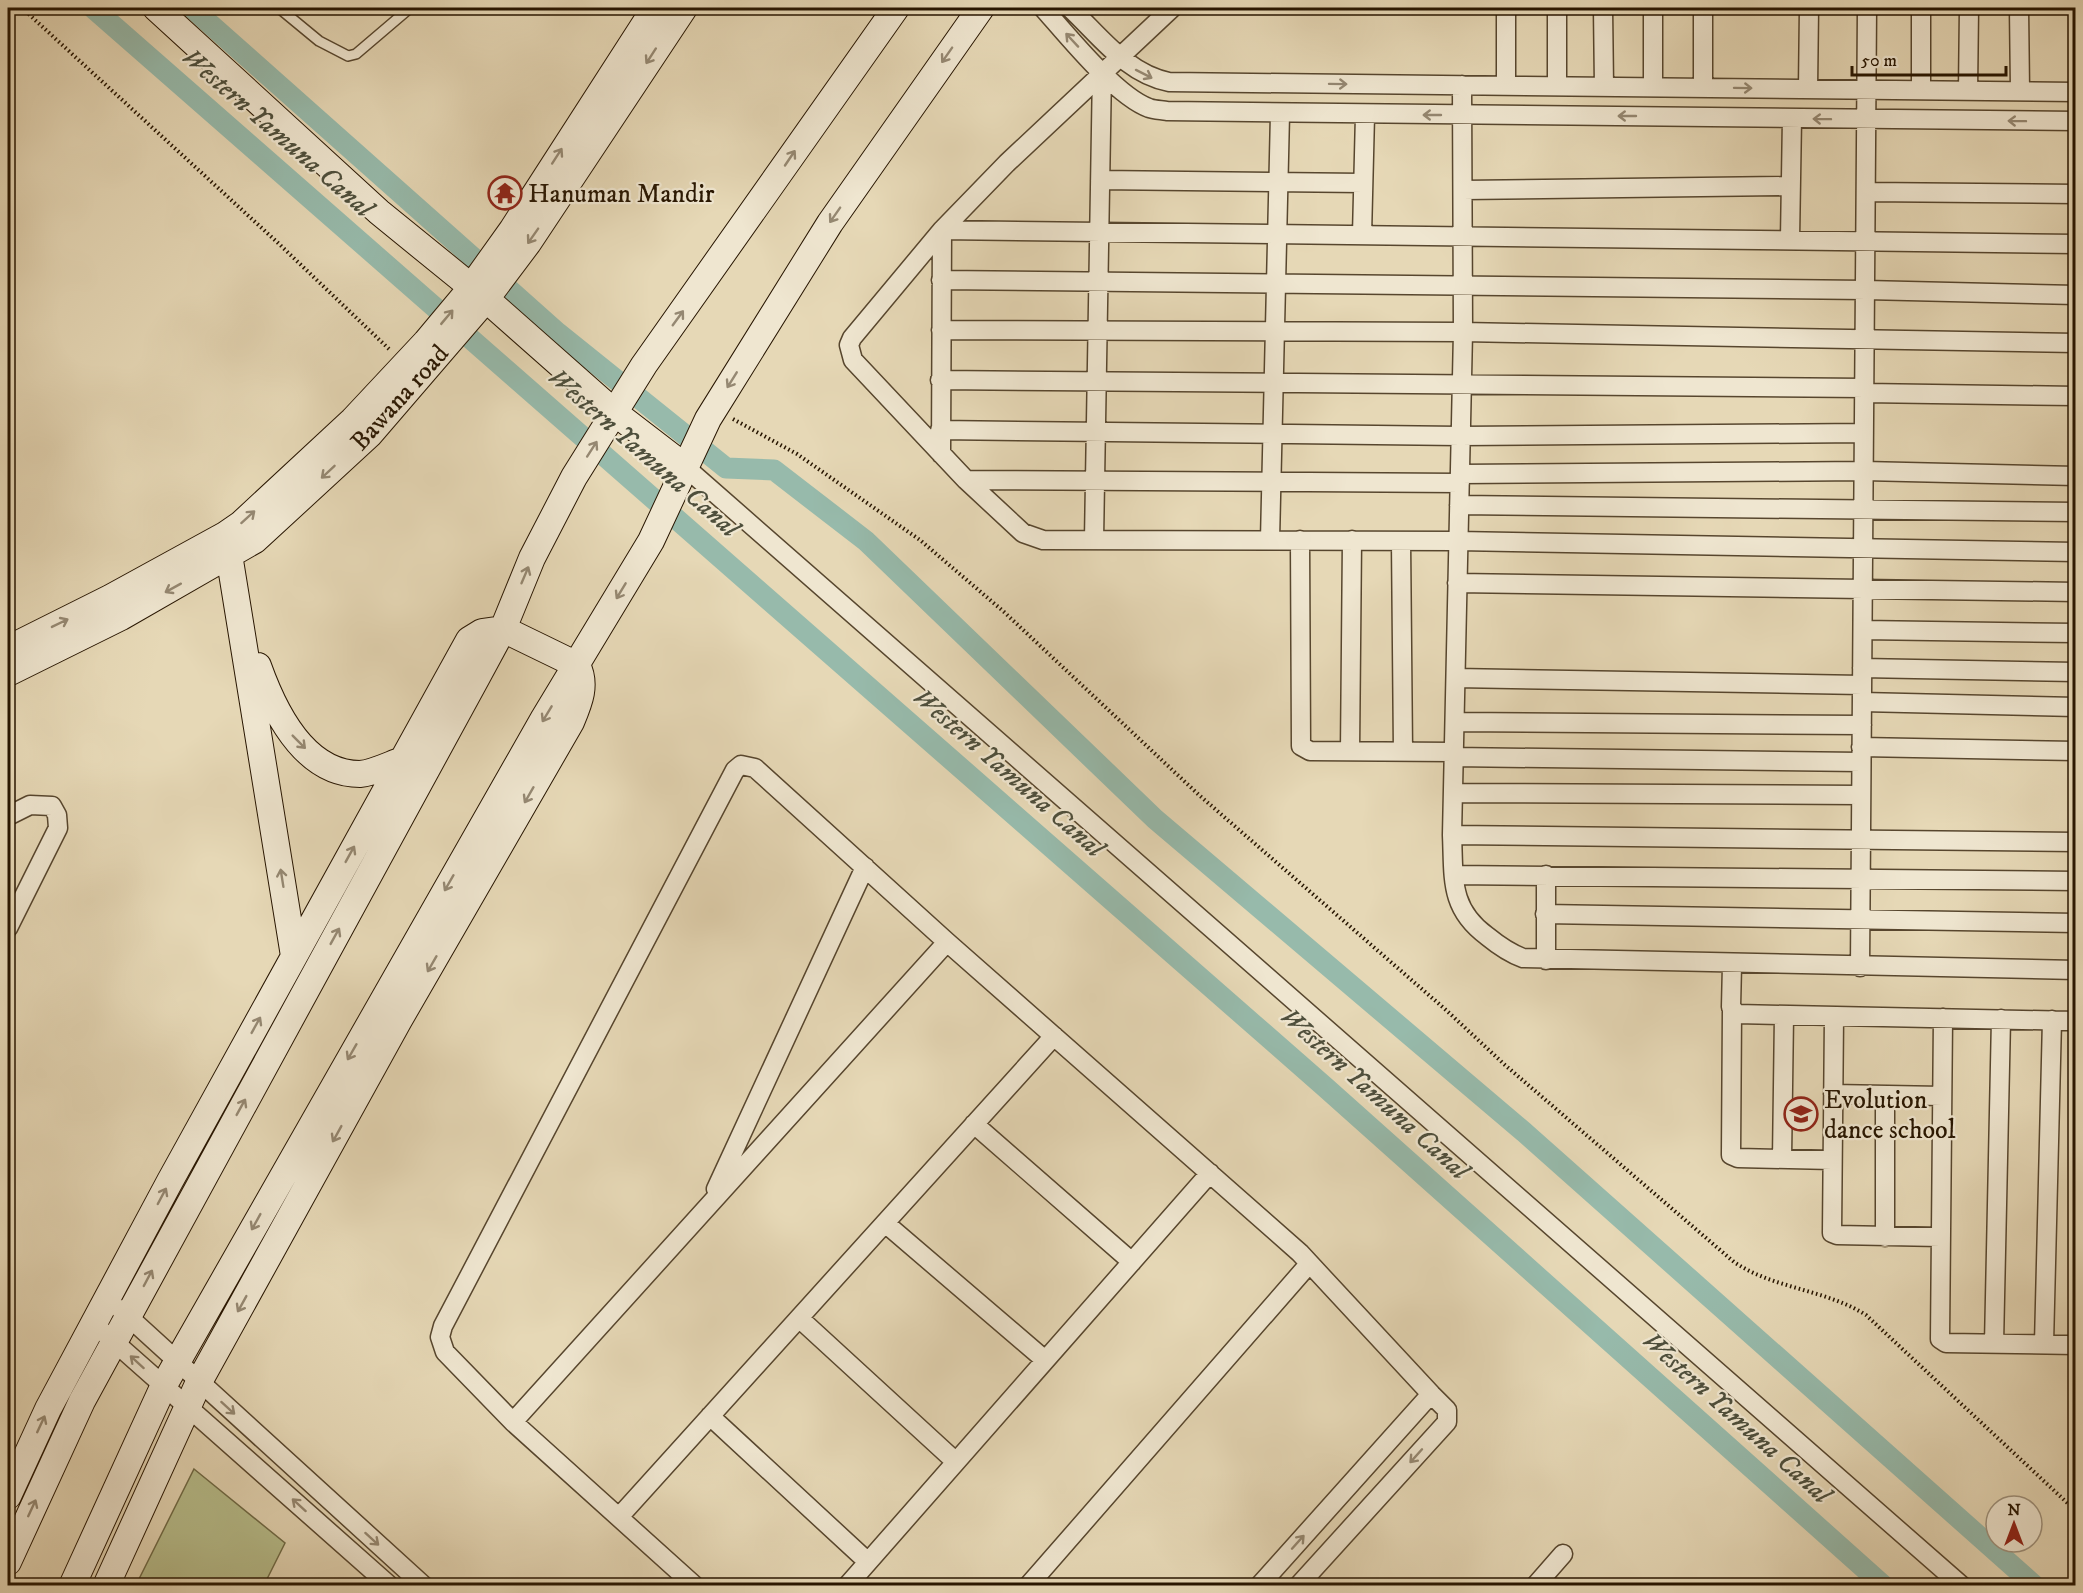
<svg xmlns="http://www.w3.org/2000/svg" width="2083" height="1593" viewBox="0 0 2083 1593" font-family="'IM FELL DW Pica',serif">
<rect width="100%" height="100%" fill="#e6d8b6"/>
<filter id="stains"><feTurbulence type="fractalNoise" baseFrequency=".00333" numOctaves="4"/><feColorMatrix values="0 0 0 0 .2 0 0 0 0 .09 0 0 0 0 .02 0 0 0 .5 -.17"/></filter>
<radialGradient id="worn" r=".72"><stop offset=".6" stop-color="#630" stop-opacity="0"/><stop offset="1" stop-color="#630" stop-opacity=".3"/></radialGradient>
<!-- green -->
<path fill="#b7be8c" stroke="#6f6a46" stroke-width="1.5" d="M 194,1469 L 285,1543 L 264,1585 L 136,1585 Z"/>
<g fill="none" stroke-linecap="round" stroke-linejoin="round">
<!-- canal -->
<path stroke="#97baab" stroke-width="21" d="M 93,8 L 1325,1087 L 1884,1586
M 192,8 L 558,333 L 726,468 L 774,470 L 866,541 L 1155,819 L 1524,1132 L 2035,1586"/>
<defs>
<path id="lane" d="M 279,8 L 319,41 L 348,56 L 356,54 L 410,8"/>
<path id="street" d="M 1043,8 C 1067,35 1116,96 1149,108 C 1154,110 1162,110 1167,111 L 2076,121
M 1070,8 C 1100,36 1127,74 1169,82 L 2076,92
M 1172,8 L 1007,163 L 942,230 L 852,338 L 849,345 L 853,360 L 966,480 L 1023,533 L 1043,540 L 1458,541 L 2076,552
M 1506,8 L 1506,86
M 1603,8 L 1604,87
M 1653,8 L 1653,87
M 1703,8 L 1703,88
M 2019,8 L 2020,91
M 1462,85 L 1463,332 L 1452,835 C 1454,878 1449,908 1487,936 C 1498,945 1509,953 1523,958 L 2076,970
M 1557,86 L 1557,8
M 1808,89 L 1809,8
M 1921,90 L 1921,8
M 1968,91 L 1969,8
M 1100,180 L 1363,183
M 1463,190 L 1790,186
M 1867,192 L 2076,194
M 1362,235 L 1365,115
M 1790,239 L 1792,118
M 941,280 L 1866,290 L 2076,295
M 941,330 L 1463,332 L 2076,343
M 940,380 L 1865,388
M 1865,393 L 2076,396
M 940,430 L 1460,436 L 1864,433
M 941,454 L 942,230 L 2076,244
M 684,466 L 1962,1586
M 1460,474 L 1864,471 L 2076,476
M 966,480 L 1460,483
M 1459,505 L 2076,512
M 1094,540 L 1102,71
M 1270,540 L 1280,114
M 1300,540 L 1301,746 L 1310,751 L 1454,752
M 1401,541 L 1403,752
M 1457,583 L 2076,592
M 1863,630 L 2076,633
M 1862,668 L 2076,672
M 1456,678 L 1862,685
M 1862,702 L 2076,707
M 1455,722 L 1862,725
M 1861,747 L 2076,751
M 1350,751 L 1352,540
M 1454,757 L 1861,762
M 1453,793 L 1861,795
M 8,816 L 30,805 L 52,806 L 57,815 L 58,828 L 8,928
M 1452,835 L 2076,842
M 1454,875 L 2076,881
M 1546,875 L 1546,960
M 1545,914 L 2076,923
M 1732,965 L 1731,1007 L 1737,1014 L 2076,1021
M 1860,967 L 1867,8
M 1732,1010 L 1731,1155 L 1738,1158 L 1832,1160
M 1834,1016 L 1832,1233 L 1837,1235 L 1940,1237
M 1943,1018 L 1940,1339 L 1946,1343 L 2076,1345
M 1833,1094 L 1942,1096
M 1885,1095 L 1885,1237
M 974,1124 L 1132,1262
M 1782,1159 L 1784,1015
M 716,1189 L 865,867
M 885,1223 L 1045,1360
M 120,1309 L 424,1586
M 799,1318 L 956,1462
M 94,1324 L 390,1586
M 1994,1344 L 2001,1019
M 2044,1344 L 2052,1020
M 710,1416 L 868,1562
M 513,1422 L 947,942
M 619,1517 L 1054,1036
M 695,1586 L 513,1422 L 445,1352 L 440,1337 L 443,1326 L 735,770 L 741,765 L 755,768 L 947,942 L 1300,1253 L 1431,1394
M 847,1586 L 1210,1173
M 1028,1586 L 1309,1264
M 1259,1586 L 1431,1394 L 1447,1410 L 1447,1422 L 1298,1586
M 1535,1586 L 1563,1554"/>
<path id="secondary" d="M 156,8 L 379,212 L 486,299 L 615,413 L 684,466
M 227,542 L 294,956
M 8,649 L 110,598 L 225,535 L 241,524 L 353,420 L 426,342 L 467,293 L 512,230 L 655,8
M 258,666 C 274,711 304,774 360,774 C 373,773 389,765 400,761
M 8,673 L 121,617 L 255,540 L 369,435 L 486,299 L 528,243 L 684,8
M 8,1496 L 48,1409 L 170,1181 L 469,640 L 482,632 L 503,629 L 577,665 C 587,685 579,703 571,722 L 399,1020 L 199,1382 L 106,1586
M 8,1562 L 82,1401 L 477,677 L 503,629 L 532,558 L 574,477 L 644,365 L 896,8
M 72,1586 L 164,1385 L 544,718 L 651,541 L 708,419 L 830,223 L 981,8"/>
</defs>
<!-- lane casing -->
<use href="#lane" stroke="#57462e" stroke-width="12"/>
<!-- street casing -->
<use href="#street" stroke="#57462e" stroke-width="21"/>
<!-- secondary casing -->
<use href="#secondary" stroke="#271500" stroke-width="28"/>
<!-- path -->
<path stroke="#271500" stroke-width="4" stroke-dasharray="1.5 3" stroke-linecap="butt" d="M 22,8 L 277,242 L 389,349
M 733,419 L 797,454 L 920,540 L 1003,611 L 1199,795 L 1446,1010 L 1505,1065 L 1734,1262 C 1774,1289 1825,1289 1866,1315 L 2076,1511"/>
<!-- lane -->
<use href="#lane" stroke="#efe6d0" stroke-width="9"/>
<!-- street -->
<use href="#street" stroke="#efe6d0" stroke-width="18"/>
<!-- secondary -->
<use href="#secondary" stroke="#efe6d0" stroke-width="26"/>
</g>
<!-- one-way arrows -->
<defs><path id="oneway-shaft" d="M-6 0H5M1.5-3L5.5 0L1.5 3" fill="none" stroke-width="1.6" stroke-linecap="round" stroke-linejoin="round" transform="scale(1.5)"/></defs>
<g stroke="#958872">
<use href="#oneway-shaft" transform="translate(1072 40) rotate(-133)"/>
<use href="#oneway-shaft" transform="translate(947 55) rotate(125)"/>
<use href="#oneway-shaft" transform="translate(651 56) rotate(123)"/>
<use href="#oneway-shaft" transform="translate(1144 74) rotate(27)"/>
<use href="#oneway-shaft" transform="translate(1338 84) rotate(1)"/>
<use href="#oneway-shaft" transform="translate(1743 88) rotate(1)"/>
<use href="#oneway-shaft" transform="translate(1432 115) rotate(-180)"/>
<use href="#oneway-shaft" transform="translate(1627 116) rotate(-180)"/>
<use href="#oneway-shaft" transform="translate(1822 119) rotate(-179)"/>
<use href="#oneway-shaft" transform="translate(2017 121) rotate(-179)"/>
<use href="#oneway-shaft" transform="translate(557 156) rotate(-57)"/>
<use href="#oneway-shaft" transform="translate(790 158) rotate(-56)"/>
<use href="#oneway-shaft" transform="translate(835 215) rotate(125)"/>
<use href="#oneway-shaft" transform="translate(533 236) rotate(125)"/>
<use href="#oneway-shaft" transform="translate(447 317) rotate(-50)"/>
<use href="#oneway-shaft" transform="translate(678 318) rotate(-54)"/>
<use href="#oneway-shaft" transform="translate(732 380) rotate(122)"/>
<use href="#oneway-shaft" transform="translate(592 449) rotate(-57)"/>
<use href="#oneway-shaft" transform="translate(328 472) rotate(137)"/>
<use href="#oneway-shaft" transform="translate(248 517) rotate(-42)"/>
<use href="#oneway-shaft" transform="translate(525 575) rotate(-67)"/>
<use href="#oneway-shaft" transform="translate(173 588) rotate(151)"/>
<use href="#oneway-shaft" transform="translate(621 591) rotate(121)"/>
<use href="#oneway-shaft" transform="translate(60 623) rotate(-26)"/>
<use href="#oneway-shaft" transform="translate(547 714) rotate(121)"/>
<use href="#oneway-shaft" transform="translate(299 742) rotate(45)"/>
<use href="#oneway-shaft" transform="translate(529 795) rotate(120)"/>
<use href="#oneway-shaft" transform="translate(350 854) rotate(-61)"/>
<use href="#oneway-shaft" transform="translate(282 878) rotate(-99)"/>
<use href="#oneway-shaft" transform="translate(449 883) rotate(120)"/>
<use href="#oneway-shaft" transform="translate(335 936) rotate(-61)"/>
<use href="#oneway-shaft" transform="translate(432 964) rotate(120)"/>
<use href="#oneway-shaft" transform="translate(256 1025) rotate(-61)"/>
<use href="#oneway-shaft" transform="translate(352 1052) rotate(120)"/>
<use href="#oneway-shaft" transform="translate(241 1107) rotate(-61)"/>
<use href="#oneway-shaft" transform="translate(337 1134) rotate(119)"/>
<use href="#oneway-shaft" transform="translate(162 1196) rotate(-62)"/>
<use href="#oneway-shaft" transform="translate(256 1222) rotate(119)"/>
<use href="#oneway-shaft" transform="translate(148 1278) rotate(-62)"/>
<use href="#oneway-shaft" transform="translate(242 1304) rotate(119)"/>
<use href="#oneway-shaft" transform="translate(137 1362) rotate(-138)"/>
<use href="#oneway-shaft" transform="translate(228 1408) rotate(42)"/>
<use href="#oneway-shaft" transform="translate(41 1424) rotate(-65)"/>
<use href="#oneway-shaft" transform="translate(1416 1456) rotate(132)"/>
<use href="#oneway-shaft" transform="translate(299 1505) rotate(-138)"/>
<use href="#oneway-shaft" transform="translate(32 1508) rotate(-65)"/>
<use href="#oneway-shaft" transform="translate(372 1539) rotate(42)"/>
<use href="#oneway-shaft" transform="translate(1298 1542) rotate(-48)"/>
</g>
<!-- icons -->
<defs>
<symbol id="temple-ring" viewBox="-11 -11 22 22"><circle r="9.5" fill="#efe6d0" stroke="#8f2418" stroke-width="1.5"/><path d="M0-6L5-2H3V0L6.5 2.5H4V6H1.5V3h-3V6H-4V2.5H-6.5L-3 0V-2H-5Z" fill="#8f2418"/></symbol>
<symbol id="school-ring" viewBox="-11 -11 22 22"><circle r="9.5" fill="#efe6d0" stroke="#8f2418" stroke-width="1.5"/><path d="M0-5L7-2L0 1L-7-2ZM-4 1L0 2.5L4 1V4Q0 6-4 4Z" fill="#8f2418"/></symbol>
</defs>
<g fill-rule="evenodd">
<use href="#temple-ring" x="486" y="174" width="38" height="38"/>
<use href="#school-ring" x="1782" y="1095" width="38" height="38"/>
</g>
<g text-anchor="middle" stroke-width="4.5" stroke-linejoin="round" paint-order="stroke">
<!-- poi labels -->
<g font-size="26" fill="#271500" stroke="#efe6d0" text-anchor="start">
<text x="528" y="202">Hanuman Mandir</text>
<text x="1824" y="1108">Evolution<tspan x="1824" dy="30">dance school</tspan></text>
</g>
<!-- street labels -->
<g font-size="26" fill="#271500" stroke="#efe6d0">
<text transform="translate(399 397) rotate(-48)" y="9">Bawana road</text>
</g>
<!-- water labels -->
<g font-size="27" font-style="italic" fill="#4e4f3c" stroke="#efe6d0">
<text transform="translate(278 132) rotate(41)" y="9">Western Yamuna Canal</text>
<text transform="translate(644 452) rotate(41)" y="9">Western Yamuna Canal</text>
<text transform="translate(1009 772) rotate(41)" y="9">Western Yamuna Canal</text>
<text transform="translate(1375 1093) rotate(42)" y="9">Western Yamuna Canal</text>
<text transform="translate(1737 1417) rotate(42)" y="9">Western Yamuna Canal</text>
</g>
</g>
<!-- margin -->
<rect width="2083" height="1593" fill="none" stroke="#e6d8b6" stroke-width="30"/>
<rect x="9" y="9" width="2065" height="1575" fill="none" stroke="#271500" stroke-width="3"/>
<rect x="15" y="15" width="2053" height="1563" fill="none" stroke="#271500" stroke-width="1.5"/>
<!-- north arrow -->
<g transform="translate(2014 1524)"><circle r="28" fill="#efe6d0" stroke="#9f927d" stroke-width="1.5"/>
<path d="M0-4.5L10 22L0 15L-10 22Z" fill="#8f2418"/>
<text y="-9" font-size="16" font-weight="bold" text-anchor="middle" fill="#271500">N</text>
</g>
<!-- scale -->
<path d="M1852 66v9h154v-9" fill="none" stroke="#271500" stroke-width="3"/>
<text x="1861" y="66" font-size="18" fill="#271500" stroke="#efe6d0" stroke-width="4.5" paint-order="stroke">50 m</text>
<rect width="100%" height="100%" filter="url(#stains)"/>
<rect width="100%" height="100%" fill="url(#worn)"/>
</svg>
